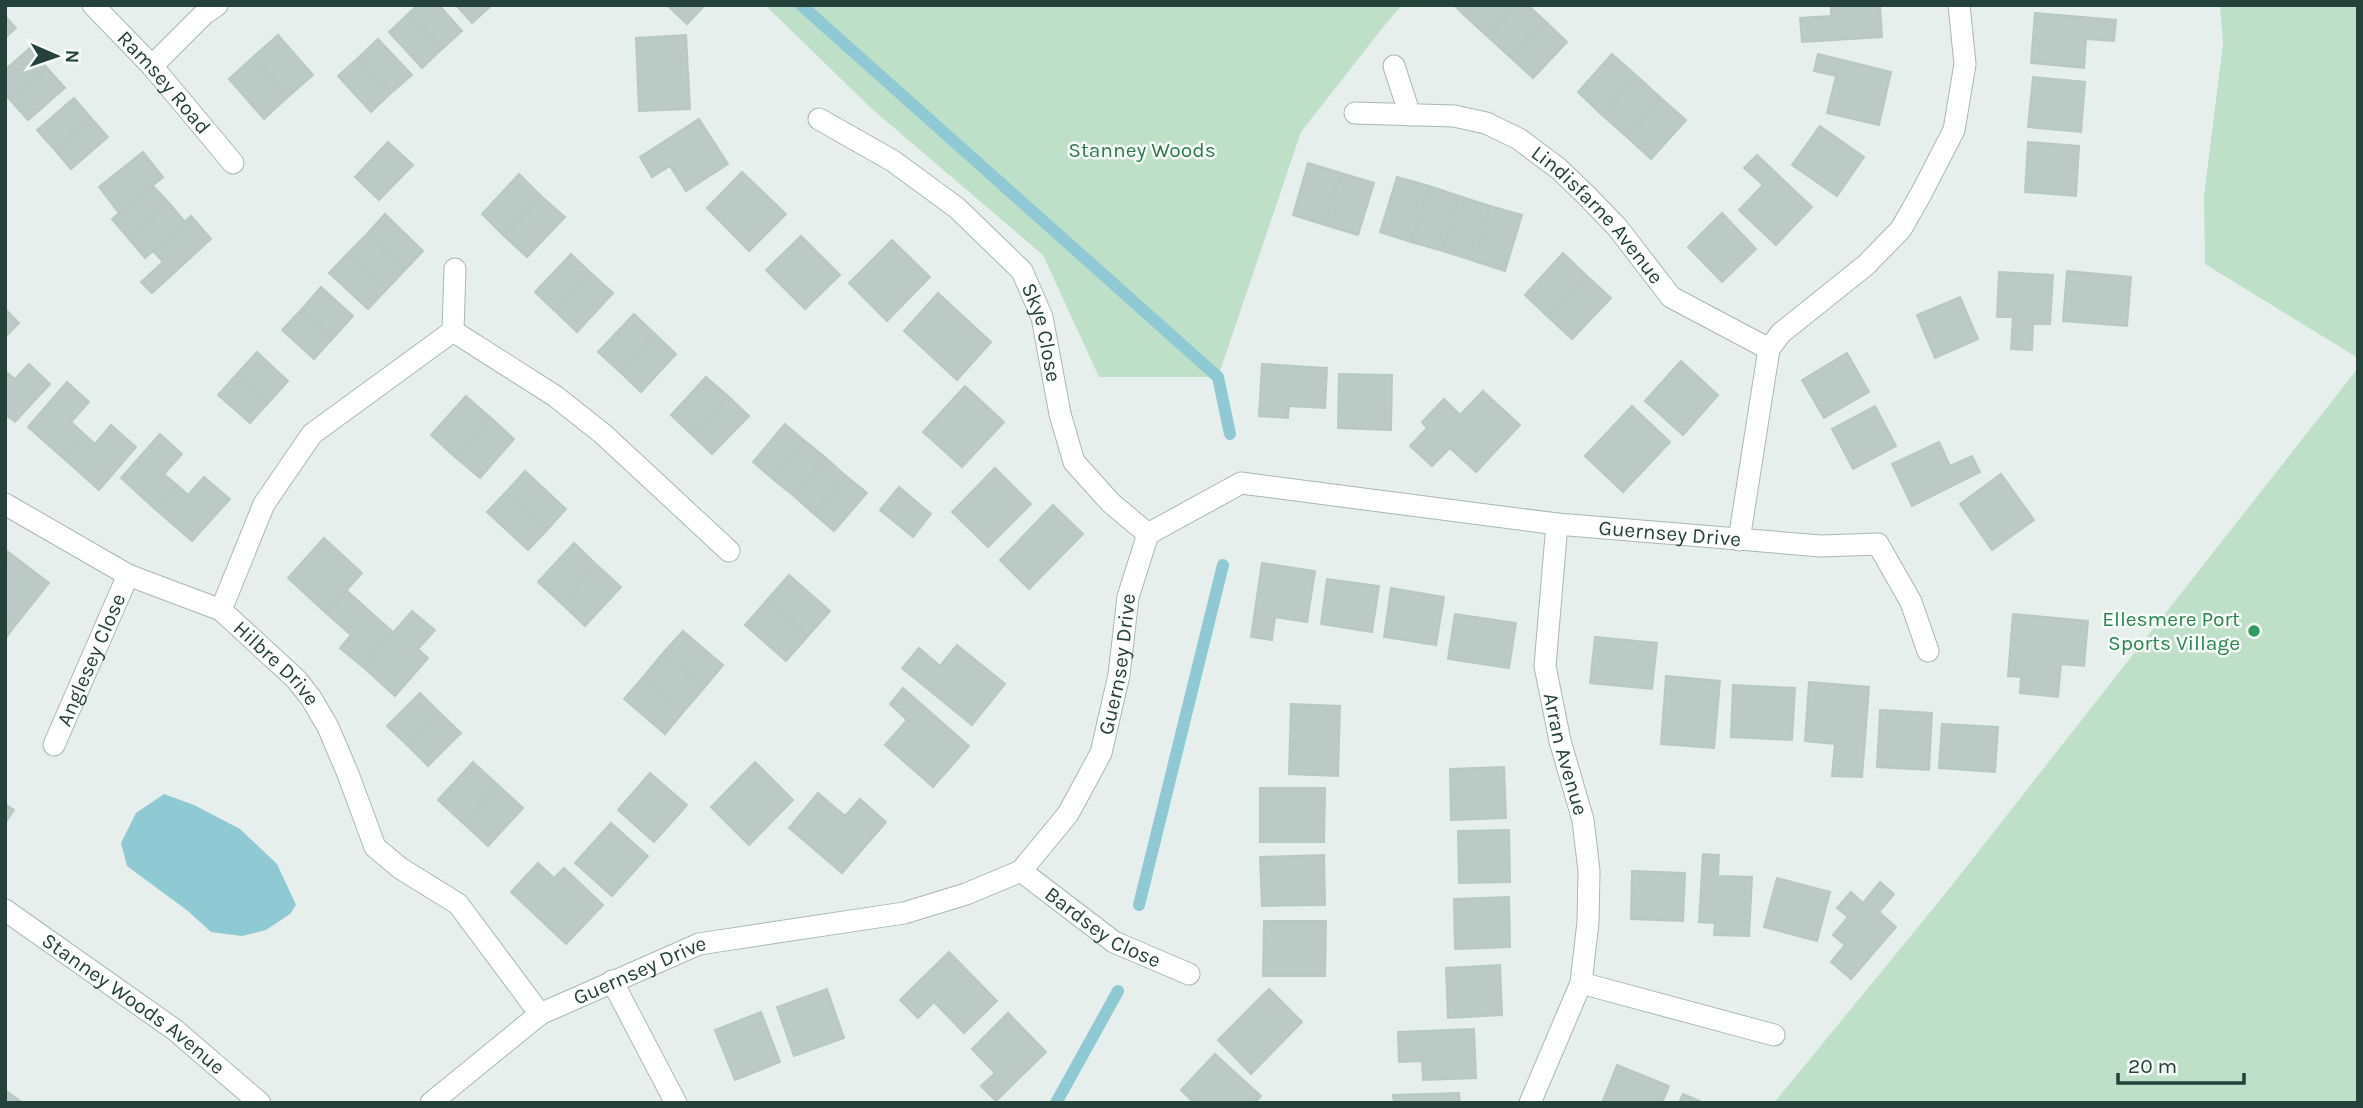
<svg xmlns="http://www.w3.org/2000/svg" width="2363" height="1108" viewBox="0 0 2363 1108" font-family="Karla,sans-serif">
<rect width="100%" height="100%" fill="#e6efeb"/>
<!-- green -->
<path fill="#bfe0c8" d="M 765,5 L 1402,5 L 1384,26 L 1301,132 L 1218,377 L 1099,377 L 1043,255 L 872,109 Z
M 2220,5 L 2358,5 L 2358,358 L 2205,264 L 2204,196 L 2223,44 Z
M 2358,368 L 2358,1103 L 1774,1103 L 1945,894 Z"/>
<!-- water -->
<path fill="#8ec9d4" d="M 164,794 L 194,805 L 240,829 L 277,864 L 296,905 L 290,914 L 266,930 L 242,936 L 211,932 L 188,911 L 127,866 L 121,843 L 136,813 Z"/>
<g fill="none" stroke-linecap="round" stroke-linejoin="round">
<!-- stream -->
<path stroke="#8ec9d4" stroke-width="12" d="M 801,5 L 1218,377 L 1230,434
M 1139,905 L 1223,565
M 1056,1103 L 1118,991"/>
</g>
<!-- building -->
<path fill="#bbcac4" stroke="#b8c9c2" stroke-width="2" d="M 418,5 L 439,5 L 462,31 L 442,49 L 409,13 Z
M 456,5 L 492,5 L 472,23 Z
M 667,5 L 705,5 L 687,24 Z
M 1454,5 L 1473,5 L 1464,15 Z
M 1473,5 L 1516,5 L 1487,36 L 1464,15 Z
M 1516,5 L 1528,5 L 1544,20 L 1510,57 L 1487,36 Z
M 1831,5 L 1880,5 L 1882,37 L 1802,42 L 1800,18 L 1831,16 Z
M 409,13 L 442,49 L 422,68 L 389,32 Z
M 2035,13 L 2116,20 L 2114,41 L 2086,39 L 2084,68 L 2031,63 Z
M 5,16 L 16,28 L 5,38 Z
M 1544,20 L 1567,42 L 1533,78 L 1510,57 Z
M 278,35 L 313,75 L 289,96 L 253,57 Z
M 686,35 L 690,109 L 639,111 L 636,38 Z
M 378,39 L 412,75 L 391,93 L 358,58 Z
M 30,48 L 47,68 L 10,100 L 5,94 L 5,70 Z
M 1612,54 L 1637,76 L 1602,115 L 1578,92 Z
M 1818,54 L 1891,72 L 1879,125 L 1827,113 L 1836,76 L 1814,71 Z
M 253,57 L 289,96 L 264,119 L 229,79 Z
M 358,58 L 391,93 L 371,112 L 338,76 Z
M 47,68 L 65,88 L 28,120 L 10,100 Z
M 1637,76 L 1661,98 L 1627,137 L 1602,115 Z
M 2033,77 L 2085,82 L 2081,132 L 2028,127 Z
M 74,98 L 91,118 L 54,149 L 37,130 Z
M 1661,98 L 1686,120 L 1651,159 L 1627,137 Z
M 91,118 L 108,137 L 71,169 L 54,149 Z
M 699,119 L 728,164 L 686,191 L 670,166 L 652,177 L 640,157 Z
M 1820,126 L 1864,157 L 1837,196 L 1792,165 Z
M 388,142 L 413,165 L 379,200 L 355,177 Z
M 2028,142 L 2079,146 L 2076,196 L 2025,192 Z
M 143,152 L 163,177 L 119,213 L 99,187 Z
M 1757,155 L 1812,207 L 1776,245 L 1739,210 L 1763,185 L 1744,168 Z
M 1308,163 L 1341,173 L 1325,225 L 1293,215 Z
M 742,172 L 786,214 L 749,251 L 707,208 Z
M 1341,173 L 1374,183 L 1358,235 L 1325,225 Z
M 519,174 L 541,196 L 504,236 L 482,214 Z
M 1397,177 L 1429,186 L 1411,242 L 1380,232 Z
M 152,185 L 169,203 L 129,239 L 112,219 Z
M 1429,186 L 1459,196 L 1443,251 L 1411,242 Z
M 541,196 L 565,217 L 527,257 L 504,236 Z
M 1459,196 L 1490,206 L 1474,261 L 1443,251 Z
M 169,203 L 185,222 L 145,258 L 129,239 Z
M 1490,206 L 1522,215 L 1505,271 L 1474,261 Z
M 1722,213 L 1756,249 L 1722,282 L 1688,247 Z
M 385,214 L 423,251 L 405,270 L 367,234 Z
M 191,216 L 211,239 L 152,293 L 141,282 L 163,262 L 153,251 Z
M 367,234 L 405,270 L 386,290 L 348,253 Z
M 801,236 L 840,275 L 805,309 L 766,270 Z
M 892,240 L 930,277 L 887,321 L 849,283 Z
M 348,253 L 386,290 L 368,309 L 329,273 Z
M 1563,253 L 1587,276 L 1548,317 L 1525,295 Z
M 571,254 L 592,274 L 556,312 L 535,292 Z
M 2067,271 L 2131,277 L 2127,326 L 2063,321 Z
M 1999,272 L 2053,275 L 2050,324 L 2033,324 L 2032,350 L 2011,349 L 2013,317 L 1997,317 Z
M 592,274 L 613,293 L 577,332 L 556,312 Z
M 1587,276 L 1611,298 L 1572,339 L 1548,317 Z
M 321,287 L 353,316 L 333,338 L 302,309 Z
M 938,293 L 991,342 L 957,380 L 904,331 Z
M 1960,297 L 1978,339 L 1935,358 L 1917,315 Z
M 302,309 L 333,338 L 314,359 L 282,330 Z
M 6,310 L 19,323 L 5,337 L 5,311 Z
M 634,314 L 655,334 L 620,372 L 598,352 Z
M 655,334 L 676,354 L 641,392 L 620,372 Z
M 257,352 L 288,381 L 269,402 L 237,374 Z
M 1847,353 L 1869,392 L 1824,418 L 1802,380 Z
M 1681,361 L 1718,395 L 1683,435 L 1645,401 Z
M 29,364 L 50,384 L 15,422 L 5,414 L 5,371 L 15,379 Z
M 1262,364 L 1327,368 L 1325,408 L 1289,406 L 1288,418 L 1259,416 Z
M 237,374 L 269,402 L 250,423 L 218,395 Z
M 1339,374 L 1392,375 L 1391,430 L 1338,428 Z
M 706,377 L 728,396 L 691,434 L 671,415 Z
M 67,382 L 89,402 L 71,422 L 83,433 L 62,457 L 28,427 Z
M 965,386 L 1004,422 L 962,467 L 923,432 Z
M 1483,391 L 1520,425 L 1476,472 L 1450,448 L 1432,466 L 1410,446 L 1427,428 L 1422,422 L 1444,399 L 1460,415 Z
M 466,396 L 490,417 L 455,457 L 431,435 Z
M 728,396 L 749,416 L 712,454 L 691,434 Z
M 1632,406 L 1670,442 L 1623,492 L 1585,456 Z
M 1875,406 L 1896,446 L 1853,469 L 1832,429 Z
M 490,417 L 514,439 L 480,478 L 455,457 Z
M 785,424 L 805,441 L 773,479 L 753,462 Z
M 111,425 L 136,447 L 99,490 L 62,457 L 83,433 L 95,444 Z
M 160,434 L 182,454 L 164,474 L 177,485 L 155,509 L 121,478 Z
M 805,441 L 826,458 L 794,496 L 773,479 Z
M 1939,442 L 1950,466 L 1972,456 L 1980,472 L 1912,506 L 1892,464 Z
M 826,458 L 846,476 L 814,514 L 794,496 Z
M 995,468 L 1031,504 L 988,547 L 952,512 Z
M 525,471 L 566,509 L 547,530 L 506,492 Z
M 2001,474 L 2034,520 L 1992,550 L 1960,504 Z
M 846,476 L 867,493 L 834,531 L 814,514 Z
M 204,477 L 230,499 L 192,541 L 155,509 L 177,485 L 188,495 Z
M 899,487 L 931,514 L 913,537 L 880,510 Z
M 506,492 L 547,530 L 528,550 L 487,512 Z
M 1053,505 L 1083,534 L 1029,589 L 1000,560 Z
M 324,538 L 362,573 L 326,613 L 288,578 Z
M 574,543 L 597,565 L 562,604 L 538,582 Z
M 7,551 L 49,583 L 17,623 L 5,614 Z
M 1262,563 L 1315,571 L 1307,622 L 1275,617 L 1272,640 L 1251,637 Z
M 597,565 L 621,587 L 585,626 L 562,604 Z
M 789,575 L 830,611 L 808,636 L 767,600 Z
M 1327,579 L 1379,586 L 1372,632 L 1321,624 Z
M 1391,588 L 1444,597 L 1436,645 L 1384,637 Z
M 346,590 L 393,632 L 363,667 L 340,648 L 351,635 L 326,613 Z
M 767,600 L 808,636 L 786,661 L 745,625 Z
M 412,611 L 435,630 L 418,649 L 428,658 L 395,696 L 363,667 Z
M 5,614 L 17,623 L 5,639 Z
M 1455,614 L 1516,623 L 1509,668 L 1448,659 Z
M 2013,614 L 2088,621 L 2084,666 L 2061,664 L 2058,697 L 2020,693 L 2021,677 L 2008,676 Z
M 683,631 L 723,665 L 704,688 L 663,653 Z
M 1595,637 L 1657,643 L 1652,689 L 1590,683 Z
M 957,645 L 1005,684 L 972,725 L 902,668 L 919,648 L 940,666 Z
M 663,653 L 704,688 L 684,711 L 644,676 Z
M 644,676 L 684,711 L 665,734 L 624,699 Z
M 1666,676 L 1720,681 L 1714,748 L 1661,744 Z
M 1809,682 L 1869,687 L 1862,777 L 1832,776 L 1835,744 L 1805,741 Z
M 1733,685 L 1795,688 L 1792,740 L 1731,737 Z
M 903,688 L 969,746 L 933,787 L 885,745 L 907,720 L 890,704 Z
M 420,693 L 440,713 L 408,746 L 387,726 Z
M 1291,704 L 1340,706 L 1338,776 L 1289,774 Z
M 1880,710 L 1932,713 L 1929,770 L 1877,767 Z
M 440,713 L 461,733 L 428,766 L 408,746 Z
M 1942,724 L 1998,727 L 1995,772 L 1939,768 Z
M 473,762 L 498,785 L 463,823 L 438,800 Z
M 755,762 L 793,800 L 749,845 L 711,807 Z
M 1504,767 L 1506,818 L 1451,820 L 1450,769 Z
M 650,773 L 687,805 L 654,842 L 618,810 Z
M 498,785 L 523,808 L 488,846 L 463,823 Z
M 1260,788 L 1325,788 L 1324,842 L 1260,842 Z
M 818,793 L 845,816 L 860,799 L 886,822 L 842,873 L 789,828 Z
M 5,804 L 14,810 L 5,823 Z
M 611,823 L 648,856 L 612,896 L 575,863 Z
M 1509,830 L 1510,882 L 1459,883 L 1458,831 Z
M 1703,854 L 1719,855 L 1718,876 L 1752,877 L 1749,936 L 1714,935 L 1715,923 L 1699,922 Z
M 1324,855 L 1325,905 L 1262,906 L 1260,857 Z
M 538,863 L 554,878 L 564,868 L 603,905 L 566,944 L 511,892 Z
M 1632,871 L 1685,873 L 1683,921 L 1631,919 Z
M 1777,878 L 1830,892 L 1817,941 L 1764,927 Z
M 1880,882 L 1894,894 L 1879,912 L 1896,927 L 1851,979 L 1831,962 L 1845,945 L 1833,935 L 1848,917 L 1837,908 L 1851,892 L 1863,903 Z
M 1509,897 L 1510,947 L 1455,949 L 1454,899 Z
M 1264,921 L 1326,921 L 1325,976 L 1263,976 Z
M 949,952 L 997,1001 L 964,1033 L 934,1002 L 918,1018 L 900,1000 Z
M 1500,965 L 1502,1015 L 1448,1018 L 1446,968 Z
M 827,989 L 844,1038 L 794,1056 L 777,1007 Z
M 1269,989 L 1302,1022 L 1251,1074 L 1218,1040 Z
M 761,1012 L 780,1062 L 735,1080 L 715,1030 Z
M 1008,1013 L 1046,1052 L 996,1101 L 981,1086 L 995,1073 L 972,1049 Z
M 1474,1029 L 1476,1078 L 1423,1080 L 1422,1061 L 1399,1062 L 1398,1032 Z
M 1215,1054 L 1261,1096 L 1255,1103 L 1194,1103 L 1181,1090 Z
M 1617,1065 L 1669,1086 L 1662,1103 L 1602,1103 Z
M 5,1090 L 23,1103 L 5,1103 Z
M 1459,1093 L 1460,1103 L 1394,1103 L 1393,1095 Z
M 1683,1094 L 1704,1103 L 1679,1103 Z"/>
<g fill="none" stroke-linecap="round" stroke-linejoin="round">
<defs>
<g id="minor">
<path id="s1" d="M 93,5 L 152,66 L 233,163"/>
<path d="M 152,66 L 204,14 L 217,5"/>
<path d="M 1394,66 L 1410,115"/>
<path id="s2" d="M 1355,113 L 1454,116 L 1486,123 L 1519,139 L 1559,169 L 1586,195 L 1617,227 L 1671,297 L 1769,349"/>
<path id="s3" d="M 819,119 L 893,161 L 957,208 L 1022,271 L 1042,317 L 1060,414 L 1074,462 L 1111,503 L 1148,534"/>
<path id="s4" d="M 455,269 L 453,331 L 312,434 L 264,504 L 221,610 L 296,679 L 311,698 L 328,727 L 348,774 L 375,847 L 400,868 L 458,904 L 540,1014"/>
<path d="M 453,331 L 555,396 L 603,434 L 729,551"/>
<path d="M 5,504 L 128,575 L 221,610"/>
<path id="s5" d="M 1557,524 L 1545,666 L 1560,741 L 1583,820 L 1589,871 L 1588,922 L 1581,983 L 1774,1035"/>
<path d="M 1739,540 L 1769,349 L 1781,333 L 1866,265 L 1901,229 L 1922,192 L 1954,130 L 1965,64 L 1959,5"/>
<path id="s6" d="M 54,745 L 128,575"/>
<path id="s7" d="M 1021,871 L 1114,942 L 1189,974"/>
<path id="s8" d="M 5,910 L 175,1030 L 260,1103"/>
<path d="M 612,981 L 676,1103"/>
<path id="s9" d="M 431,1103 L 540,1014 L 699,944 L 904,913 L 966,894 L 1021,871 L 1068,814 L 1101,753 L 1119,675 L 1128,597 L 1148,534 L 1241,483 L 1557,524 L 1821,546 L 1878,544 L 1911,602 L 1928,651"/>
<path d="M 1530,1103 L 1581,983"/>
</g>
</defs>
<!-- minor casing -->
<use href="#minor" stroke="#a8b8b2" stroke-width="23"/>
<!-- minor -->
<use href="#minor" stroke="#fff" stroke-width="21"/>
</g>
<!-- markers -->
<circle fill="#2e9e5b" stroke="#f7fbf9" stroke-width="2.5" cx="2254" cy="631" r="7"/>
<g text-anchor="middle" stroke-width="5" stroke-linejoin="round" paint-order="stroke">
<!-- street labels -->
<g font-size="21" fill="#24423a" stroke="#f7fbf9">
<text dy="7" stroke="none"><textPath href="#s1" startOffset="105">Ramsey Road</textPath></text>
<text dy="7" stroke="none"><textPath href="#s2" startOffset="278">Lindisfarne Avenue</textPath></text>
<text dy="7" stroke="none"><textPath href="#s3" startOffset="320">Skye Close</textPath></text>
<text dy="7" stroke="none"><textPath href="#s9" startOffset="1552">Guernsey Drive</textPath></text>
<text dy="7" stroke="none"><textPath href="#s6" startOffset="93">Anglesey Close</textPath></text>
<text dy="7" stroke="none"><textPath href="#s4" startOffset="513">Hilbre Drive</textPath></text>
<text dy="7" stroke="none"><textPath href="#s9" startOffset="880">Guernsey Drive</textPath></text>
<text dy="7" stroke="none"><textPath href="#s5" startOffset="233">Arran Avenue</textPath></text>
<text dy="7" stroke="none"><textPath href="#s7" startOffset="100">Bardsey Close</textPath></text>
<text dy="7" stroke="none"><textPath href="#s9" startOffset="250">Guernsey Drive</textPath></text>
<text dy="7" stroke="none"><textPath href="#s8" startOffset="159">Stanney Woods Avenue</textPath></text>
</g>
<!-- park labels -->
<g font-size="21" fill="#2d7a4b" stroke="#f7fbf9">
<text x="1142" y="157">Stanney Woods</text>
</g>
<!-- leisure labels -->
<g font-size="21" fill="#27864d" stroke="#f7fbf9" text-anchor="end">
<text x="2240" y="626">Ellesmere Port<tspan x="2240" dy="24">Sports Village</tspan></text>
</g>
</g>
<!-- border -->
<rect width="2363" height="1108" fill="none" stroke="#24423a" stroke-width="14"/>
<!-- north arrow -->
<g transform="translate(56 56) rotate(92)" stroke="#f7fbf9" stroke-width="5" paint-order="stroke">
<path d="M0-5L12 26L0 18L-12 26Z" fill="#24423a"/>
<text y="-10" font-size="19" font-weight="bold" text-anchor="middle" fill="#24423a">N</text>
</g>
<!-- scale -->
<path d="M2118 1073v10h126v-10" fill="none" stroke="#24423a" stroke-width="3.5"/>
<text x="2128" y="1073" font-size="21" fill="#24423a" stroke="#f7fbf9" stroke-width="5" paint-order="stroke">20 m</text>
</svg>
